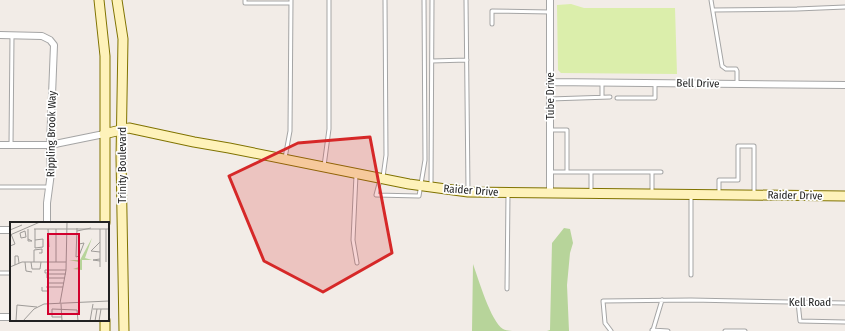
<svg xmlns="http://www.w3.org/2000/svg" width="845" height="331" viewBox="0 0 845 331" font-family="'Fira Sans Condensed',sans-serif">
<rect width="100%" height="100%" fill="#f2ece7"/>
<!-- grass -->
<path fill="#dbeeab" d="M 571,4 L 584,8 L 675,8 L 677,74 L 561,73 L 558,70 L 557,5 Z"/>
<!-- forest -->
<path fill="#b7d49a" d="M 564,228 L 570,229 L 573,243 L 570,253 L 567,285 L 569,331 L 547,331 L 550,330 L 552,243 Z
M 473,264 C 478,278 491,322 503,329 C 507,331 512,331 516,331 L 472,331 Z"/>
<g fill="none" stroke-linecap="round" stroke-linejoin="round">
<defs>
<path id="lane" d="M 245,0 L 245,3 L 291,3
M 466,0 L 468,190
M 711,0 L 722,66 L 726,69 L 736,69 L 737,71 L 737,84
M 713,10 L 797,9 L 845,7
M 492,24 L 492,11 L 550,12
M 432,61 L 467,60
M 602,97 L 602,82
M 617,98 L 655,98 L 655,83
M 550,99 L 610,97
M 550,130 L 567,130 L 567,172 L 550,172
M 11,145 L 12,36
M 285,158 L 290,131 L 291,0
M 324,166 L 329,129 L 329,0
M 567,172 L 661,172
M 591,172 L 591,192
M 356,175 L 353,240 L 357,263
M 383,177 L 386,155 L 385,0
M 380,180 L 376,195 L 419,196 L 425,160 L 424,0
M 431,186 L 432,0
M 0,187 L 49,187
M 652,192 L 652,172
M 719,193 L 719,180 L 738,180 L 738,146 L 754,146 L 754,193
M 691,196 L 691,275
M 0,273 L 11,273
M 507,289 L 508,194
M 798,302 L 800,321 L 845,322
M 652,330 L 668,331
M 653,330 L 662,300
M 611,331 L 605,323 L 603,301 L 691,300 L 845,303
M 725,331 L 745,331"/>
<path id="street" d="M 550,0 L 550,193
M 0,35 L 42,36 L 50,40 L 54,45 L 50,145 L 51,173 L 47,203 L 47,223
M 550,82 L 845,85
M 0,145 L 50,145 L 104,134
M 0,230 L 11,230
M 0,317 L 11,317"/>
<path id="secondary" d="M 99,0 L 105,56 L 105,223
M 117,0 L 123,39 L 121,157 L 124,331
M 104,134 L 129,128 L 194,142 L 229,148 L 409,184 L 468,192 L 845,196
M 105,320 L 105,331"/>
</defs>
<!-- lane casing -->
<use href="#lane" stroke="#a5a5a5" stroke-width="5"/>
<!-- street casing -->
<use href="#street" stroke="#a5a5a5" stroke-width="8"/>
<!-- secondary casing -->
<use href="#secondary" stroke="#807300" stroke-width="11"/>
<!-- lane -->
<use href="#lane" stroke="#fff" stroke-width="3"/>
<!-- street -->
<use href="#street" stroke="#fff" stroke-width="6"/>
<!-- secondary -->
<use href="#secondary" stroke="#fef2ba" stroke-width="9"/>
</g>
<!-- marked area -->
<path fill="#d62828" fill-opacity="0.2" stroke="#d62828" stroke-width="3" stroke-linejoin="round" d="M 370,137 L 392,253 L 323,292 L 264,261 L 229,176 L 298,143 Z"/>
<g text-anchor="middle" stroke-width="3.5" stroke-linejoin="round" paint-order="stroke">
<!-- street labels -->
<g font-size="11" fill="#212121" stroke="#fff">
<text transform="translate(698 83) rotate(1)" y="4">Bell Drive</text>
<text transform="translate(550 96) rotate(-90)" y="4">Tube Drive</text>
<text transform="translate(51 134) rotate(-89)" y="4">Rippling Brook Way</text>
<text transform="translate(122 165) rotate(-90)" y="4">Trinity Boulevard</text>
<text transform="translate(471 190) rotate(4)" y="4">Raider Drive</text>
<text transform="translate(795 195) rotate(1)" y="4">Raider Drive</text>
<text x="810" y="306">Kell Road</text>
</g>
</g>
<!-- overview -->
<g transform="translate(10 222)">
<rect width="99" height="99" fill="#f2ece7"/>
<path d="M 82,16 L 75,36 L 82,38 L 72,38 L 72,48 L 63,47 L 69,45 L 69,40 L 59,38 L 70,38 Z" fill="#b7d49a"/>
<path fill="none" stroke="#9e9b98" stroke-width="1" d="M 24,7 L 99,7M 38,7 L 39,25M 0,8 L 12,3M 15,9 L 16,15 L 11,16 L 10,11 ZM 67,9 L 81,6M 0,13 L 30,0M 18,17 L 22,19 L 18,19 L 18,7M 25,18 L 33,17 L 33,25 L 25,26 L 25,7M 0,24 L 5,22 L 1,12M 90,30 L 81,29 L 90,20M 66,35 L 69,34 L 74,21 L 69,22 L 70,31M 66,35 L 67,6M 90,39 L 83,38 L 90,37M 15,40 L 16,49 L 22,50M 21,40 L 22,47 L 30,47 L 31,40M 24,40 L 24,28 L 32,27 L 32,31 L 29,31M 46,40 L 46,7M 96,40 L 96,7M 5,43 L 5,34 L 8,34 L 9,41M 0,45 L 12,40 L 56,40M 90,45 L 90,7M 38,51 L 35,51 L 35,48 L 56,48M 55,56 L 37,56 L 37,52 L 56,52M 38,61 L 54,61M 32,65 L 32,69 L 38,69 L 38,65M 36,65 L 53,65M 50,81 L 56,48 L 57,0M 51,82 L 52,99M 83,87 L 99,87M 52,95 L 42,95 L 42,87 L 67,88 L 68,99M 6,99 L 7,83 L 27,85M 13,99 L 24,87 L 34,82 L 99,79M 80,99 L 83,82M 85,99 L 87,87M 89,99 L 91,87"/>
<path fill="#d2002d" fill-opacity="0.15" stroke="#d2002d" stroke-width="2" d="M 38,12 L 69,12 L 69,92 L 38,92 Z"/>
<rect width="99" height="99" fill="none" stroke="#212121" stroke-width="2"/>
</g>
</svg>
